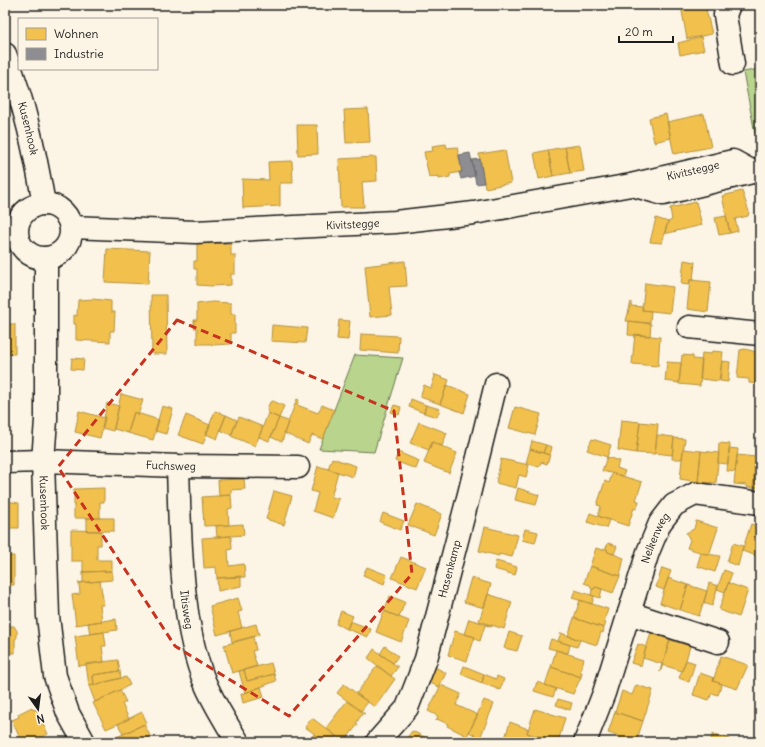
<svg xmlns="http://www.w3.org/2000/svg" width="765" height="747" viewBox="0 0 765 747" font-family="Delius,sans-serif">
<rect width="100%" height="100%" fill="#fcf5e5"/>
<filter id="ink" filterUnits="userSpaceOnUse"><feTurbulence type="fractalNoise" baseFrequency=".025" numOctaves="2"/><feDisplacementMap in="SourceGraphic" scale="8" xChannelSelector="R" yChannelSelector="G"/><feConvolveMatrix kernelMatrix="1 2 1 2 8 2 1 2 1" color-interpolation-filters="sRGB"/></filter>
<g filter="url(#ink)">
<!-- green -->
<path fill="#b9d48c" stroke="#6a7854" d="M 760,69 L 760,149 L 758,149 L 743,72 Z
M 355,355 L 403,358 L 374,452 L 319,449 Z"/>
<!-- homes -->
<path fill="#f2c14e" stroke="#b2903f" d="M 685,5 L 705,5 L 712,34 L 687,39 L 681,6 Z
M 701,37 L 704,50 L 680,55 L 678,43 Z
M 368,109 L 370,142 L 346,143 L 344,110 Z
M 666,114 L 671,138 L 654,142 L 649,118 Z
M 704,114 L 711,147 L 674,154 L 667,122 Z
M 297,125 L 317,125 L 318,154 L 298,155 Z
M 446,144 L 447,148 L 457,147 L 462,172 L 450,174 L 450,177 L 439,179 L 439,176 L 429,177 L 424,152 L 433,151 L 432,146 Z
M 580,145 L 584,171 L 570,173 L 565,147 Z
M 565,147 L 570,173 L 553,176 L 548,150 Z
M 505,150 L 511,183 L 485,188 L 479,154 Z
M 548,150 L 553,176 L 539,179 L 534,153 Z
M 376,157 L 377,181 L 362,182 L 364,207 L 341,207 L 339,159 Z
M 292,161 L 293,183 L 280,183 L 280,206 L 243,208 L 242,179 L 269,180 L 268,162 Z
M 742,191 L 749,212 L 748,216 L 735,219 L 738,231 L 730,233 L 722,196 Z
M 696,202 L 702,225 L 664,234 L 668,222 L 672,220 L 670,208 Z
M 726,216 L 730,233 L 719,235 L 715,218 Z
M 656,218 L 668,222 L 662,243 L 650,242 Z
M 212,243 L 231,244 L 231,255 L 235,255 L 235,274 L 231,274 L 231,285 L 212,286 L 197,285 L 197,269 L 194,269 L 194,261 L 197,261 L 197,244 Z
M 107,249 L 150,251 L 148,284 L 105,282 Z
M 684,260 L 695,262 L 693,280 L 690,280 L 689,285 L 681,284 Z
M 405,261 L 407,286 L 389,287 L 392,315 L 370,317 L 365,266 Z
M 690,280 L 711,282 L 708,312 L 687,309 Z
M 645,283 L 673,287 L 670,313 L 642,310 Z
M 151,295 L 166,295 L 167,354 L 152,354 Z
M 93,299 L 111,301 L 111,312 L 115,312 L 114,331 L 110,331 L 110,342 L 76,340 L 76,324 L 74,324 L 74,315 L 77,316 L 78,300 Z
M 212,302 L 231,303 L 231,314 L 235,314 L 235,333 L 231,333 L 231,344 L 212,345 L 212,344 L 197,344 L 197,328 L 194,328 L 194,320 L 197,320 L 197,304 Z
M 631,302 L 631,306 L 643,307 L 642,310 L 651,311 L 650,323 L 626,321 Z
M 339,320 L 350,321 L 348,340 L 337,339 Z
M 629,321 L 651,324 L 650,336 L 628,335 Z
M 5,324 L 15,324 L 15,354 L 5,354 Z
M 272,325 L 307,328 L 305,343 L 271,341 Z
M 361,334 L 399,336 L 398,353 L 360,350 Z
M 635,334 L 660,337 L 658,366 L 632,364 Z
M 745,349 L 760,353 L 760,384 L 749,383 L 749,379 L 737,378 L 740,350 Z
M 712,351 L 723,352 L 719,381 L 700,379 L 702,353 L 711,354 Z
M 682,355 L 693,356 L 693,359 L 702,360 L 700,386 L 679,384 Z
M 72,358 L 84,359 L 83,370 L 71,369 Z
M 722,361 L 730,362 L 728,382 L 720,381 Z
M 667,362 L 681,363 L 679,383 L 665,381 Z
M 433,374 L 449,380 L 440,404 L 420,397 L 424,385 L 431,388 L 435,376 Z
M 447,385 L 470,394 L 464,413 L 440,404 Z
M 121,394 L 143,400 L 138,415 L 134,412 L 128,433 L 114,429 Z
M 297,399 L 299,400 L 297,405 L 318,413 L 322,405 L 334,410 L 323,439 L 312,435 L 308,444 L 284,433 Z
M 411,399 L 426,405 L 424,413 L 409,407 Z
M 273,401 L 284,406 L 279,418 L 268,413 L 267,409 L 270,402 Z
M 107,403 L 119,406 L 113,431 L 102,428 Z
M 394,405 L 401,407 L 399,415 L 391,412 Z
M 426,405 L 440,409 L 437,417 L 424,413 Z
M 162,406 L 173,409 L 166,434 L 155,431 Z
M 515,407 L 541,414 L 535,435 L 509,428 Z
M 79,411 L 105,418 L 100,438 L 75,432 Z
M 215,411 L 226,415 L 217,439 L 206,434 Z
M 134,412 L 159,420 L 153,440 L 128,433 Z
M 268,413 L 279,418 L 269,441 L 259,437 Z
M 186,415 L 210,425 L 203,444 L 178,435 Z
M 226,415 L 237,420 L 231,435 L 220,430 Z
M 239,417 L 263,427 L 255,446 L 231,436 Z
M 279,418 L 288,421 L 282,442 L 271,437 Z
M 621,420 L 640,422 L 636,453 L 618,450 Z
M 419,422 L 447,433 L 442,446 L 432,442 L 429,450 L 410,443 Z
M 640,422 L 658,424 L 655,454 L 636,453 Z
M 657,435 L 674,437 L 672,455 L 655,453 Z
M 674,438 L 685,439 L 682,459 L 672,459 Z
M 592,439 L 611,445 L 607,457 L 587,450 Z
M 532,441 L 546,445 L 543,453 L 530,449 Z
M 432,442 L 457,453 L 449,473 L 424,463 Z
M 719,443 L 730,444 L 728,464 L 718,463 Z
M 546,445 L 552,447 L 550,455 L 543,453 Z
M 729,448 L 738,449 L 735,472 L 727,471 Z
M 530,449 L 550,455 L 547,464 L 541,462 L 539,467 L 526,463 Z
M 683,449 L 701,451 L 698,482 L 680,479 Z
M 701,451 L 719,453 L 716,483 L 698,482 Z
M 398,452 L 419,461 L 416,469 L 395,461 Z
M 737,455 L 756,457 L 753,488 L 747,487 L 747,485 L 734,484 Z
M 607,457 L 619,461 L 617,468 L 625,471 L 623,476 L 602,471 Z
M 756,457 L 760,458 L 759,488 L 753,488 Z
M 332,458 L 356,466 L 353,477 L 328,469 Z
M 501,459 L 529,465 L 526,477 L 519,475 L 516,488 L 496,483 Z
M 318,466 L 338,472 L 331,497 L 339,499 L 333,518 L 313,511 L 318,493 L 311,491 Z
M 612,473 L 642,482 L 636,500 L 639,501 L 638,505 L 636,509 L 634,508 L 628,526 L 598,516 L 601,506 L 597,505 L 605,481 L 609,483 Z
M 244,479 L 245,489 L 231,490 L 231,495 L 219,496 L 218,480 Z
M 104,488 L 104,502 L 100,502 L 100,518 L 74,518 L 74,489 Z
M 518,488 L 539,495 L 536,505 L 515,500 Z
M 274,491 L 292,496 L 284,525 L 266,519 Z
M 231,495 L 232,508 L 228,509 L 229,525 L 204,526 L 202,497 Z
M 5,501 L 19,503 L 19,528 L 5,528 Z
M 417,504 L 442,514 L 434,535 L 408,525 Z
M 383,513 L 404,521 L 400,530 L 380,522 Z
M 590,513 L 609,520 L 606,528 L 587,522 Z
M 87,518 L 114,518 L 114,531 L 87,531 Z
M 696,521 L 718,528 L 709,555 L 687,548 L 690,540 L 686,533 L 694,529 Z
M 243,524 L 244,535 L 217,537 L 216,526 Z
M 751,524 L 760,527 L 760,557 L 742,551 Z
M 485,527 L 518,535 L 512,557 L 499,554 L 499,556 L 479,551 Z
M 525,529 L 538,532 L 535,543 L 522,540 Z
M 71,530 L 101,531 L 101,545 L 97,545 L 97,560 L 112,560 L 112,571 L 83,572 L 83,561 L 71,561 Z
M 231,536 L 232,549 L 228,550 L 229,566 L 244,564 L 245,577 L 217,578 L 216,567 L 204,568 L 202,538 Z
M 608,543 L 617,546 L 614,554 L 608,552 L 606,548 Z
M 733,543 L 743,546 L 738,566 L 727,562 Z
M 596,548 L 602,550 L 606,548 L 608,552 L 624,558 L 620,576 L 590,566 Z
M 701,553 L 720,556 L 715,572 L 697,566 Z
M 5,556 L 14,556 L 14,585 L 5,585 Z
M 401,557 L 426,567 L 417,588 L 392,578 Z
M 496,561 L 517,567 L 515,575 L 494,569 Z
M 590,566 L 620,576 L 613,593 L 596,587 L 592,590 L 590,585 L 584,583 Z
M 367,567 L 387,575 L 384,584 L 363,575 Z
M 662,568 L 671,571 L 664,590 L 656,587 Z
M 724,570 L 732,573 L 725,592 L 717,589 Z
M 112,571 L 112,580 L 78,583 L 83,582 L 83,572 Z
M 241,576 L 241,586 L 218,591 L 217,578 Z
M 471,578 L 491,584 L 484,608 L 464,602 Z
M 668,578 L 688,585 L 680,610 L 660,603 Z
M 100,581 L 104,605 L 100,605 L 102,621 L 76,625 L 72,595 L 80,594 L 79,583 Z
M 709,583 L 718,586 L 712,606 L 704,603 Z
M 728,583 L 748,590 L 739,617 L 719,610 Z
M 688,585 L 707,591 L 699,616 L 680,610 Z
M 596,587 L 602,589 L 600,598 L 591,595 L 592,590 Z
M 575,590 L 594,596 L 592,604 L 572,598 Z
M 488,594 L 512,602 L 504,629 L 479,621 Z
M 390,596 L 405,602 L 399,617 L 384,611 Z
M 238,598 L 242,611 L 238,612 L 242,628 L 217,635 L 210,606 Z
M 580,600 L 608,609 L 604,622 L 606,623 L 604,628 L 574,618 Z
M 341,611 L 353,616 L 347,629 L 336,624 Z
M 384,611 L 409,621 L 401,642 L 376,632 Z
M 574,618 L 604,628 L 603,633 L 601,632 L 597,645 L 568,636 Z
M 116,619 L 117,630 L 90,634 L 88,623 Z
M 469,619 L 492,626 L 492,627 L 485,625 L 480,641 L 474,639 L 475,637 L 464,634 Z
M 350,621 L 371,629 L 368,637 L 347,629 Z
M 256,624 L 259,635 L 232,642 L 230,631 Z
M 5,626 L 14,626 L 17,631 L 17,637 L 15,640 L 15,653 L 5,653 Z
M 455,631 L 475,637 L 467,661 L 448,655 Z
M 104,632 L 106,646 L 102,646 L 104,662 L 79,666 L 75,636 Z
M 509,632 L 522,636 L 517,651 L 504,648 Z
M 561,633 L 580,640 L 577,647 L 558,641 Z
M 651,633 L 670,640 L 660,672 L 662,664 L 643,658 Z
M 253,637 L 256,650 L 252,651 L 257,666 L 232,673 L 224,645 Z
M 551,639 L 570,645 L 568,653 L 548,648 Z
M 670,640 L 690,646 L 686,660 L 682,671 L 663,665 L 660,672 Z
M 638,644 L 646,647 L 641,666 L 631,663 Z
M 385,646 L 398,656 L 393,663 L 380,654 Z
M 374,649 L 398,667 L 391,676 L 368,658 Z
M 556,650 L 584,659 L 580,672 L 582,672 L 581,677 L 551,667 Z
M 721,656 L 748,665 L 737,689 L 713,681 Z
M 118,660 L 120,671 L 93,675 L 94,685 L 89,686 L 86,664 Z
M 686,660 L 695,663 L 689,682 L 679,678 Z
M 271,663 L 274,674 L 247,681 L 244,670 Z
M 377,666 L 395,679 L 375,707 L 356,694 Z
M 433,666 L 446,673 L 439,687 L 426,681 Z
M 464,666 L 484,674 L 482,683 L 461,674 Z
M 551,667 L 581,677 L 573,694 L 545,685 Z
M 244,670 L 247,681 L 274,674 L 276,681 L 245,693 L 239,671 Z
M 120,671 L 121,678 L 94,685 L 93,675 Z
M 700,673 L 714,678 L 713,681 L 722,684 L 718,695 L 712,693 L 709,700 L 693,695 Z
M 484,674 L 496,679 L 497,676 L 504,679 L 500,690 L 482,683 Z
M 126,677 L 130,685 L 95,702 L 89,686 Z
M 537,682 L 556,689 L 553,697 L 534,691 Z
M 344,684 L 368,702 L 361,711 L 337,693 Z
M 441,685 L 461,694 L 456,705 L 478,715 L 467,736 L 447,726 L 448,724 L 437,719 L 436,721 L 438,716 L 428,711 Z
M 636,685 L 653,690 L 643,721 L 615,712 L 622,691 L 632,695 Z
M 261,687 L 264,697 L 243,703 L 241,694 Z
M 120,690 L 126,702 L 122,704 L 129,719 L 106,729 L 93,703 Z
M 558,699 L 572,703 L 570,710 L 556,705 Z
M 484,700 L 494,704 L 480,738 L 469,732 Z
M 347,701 L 365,714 L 363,713 L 356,723 L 358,724 L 344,742 L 326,728 Z
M 32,707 L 33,710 L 36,709 L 48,734 L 37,739 L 37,742 L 13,742 L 20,739 L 12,720 L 19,717 L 18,714 Z
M 535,709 L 565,718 L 558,742 L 527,733 Z
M 142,712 L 147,723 L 123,734 L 118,724 Z
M 615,712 L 643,721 L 636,742 L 617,742 L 619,736 L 608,733 Z
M 312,718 L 336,736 L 332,742 L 326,742 L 305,727 Z
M 510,722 L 528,729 L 527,733 L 530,734 L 528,742 L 518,742 L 505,738 Z
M 144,724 L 150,736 L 146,738 L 148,742 L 120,742 L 117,737 Z
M 412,731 L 431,740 L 430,742 L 411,742 L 406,739 Z
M 314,734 L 326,742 L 301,742 L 307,739 L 309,741 Z
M 713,734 L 729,739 L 728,742 L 710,742 Z"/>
<!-- industry -->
<path fill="#8d8d92" stroke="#6b6b6f" d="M 470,153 L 475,176 L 461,179 L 459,172 L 462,172 L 459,155 Z
M 480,159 L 484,183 L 476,184 L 472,160 Z"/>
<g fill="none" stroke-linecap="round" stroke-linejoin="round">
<defs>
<g id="minor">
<path d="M 729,5 L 725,15 L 733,64"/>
<path id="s1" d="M 5,54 C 25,103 35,153 44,204"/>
<path d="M 632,185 L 663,194 L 756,171"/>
<circle cx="44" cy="231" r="27"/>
<path id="s2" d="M 71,227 L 195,232 L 395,222 L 474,213 L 631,185 L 733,161 L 753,172"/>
<path id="s3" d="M 46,258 L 46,420 L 43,461 L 48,616 L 55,676 L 68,713 L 84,742"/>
<path d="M 689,327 L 760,334"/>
<path id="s4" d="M 5,462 L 43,461 L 178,466 L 298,467"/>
<path id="s5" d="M 178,466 C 180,531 180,614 202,675 C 208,693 227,725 238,742"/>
<path d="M 629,613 L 718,642"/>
<path id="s6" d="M 377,742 L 407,708 L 426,659 L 469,494 L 496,384"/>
<path id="s7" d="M 585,742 L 604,693 L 648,552 L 660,523 L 674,505 L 695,494 L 760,503"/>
</g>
</defs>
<!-- minor casing -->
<use href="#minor" stroke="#1c1c1c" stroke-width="25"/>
<!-- minor -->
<use href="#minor" stroke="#fcf5e5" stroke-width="22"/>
</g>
</g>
<!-- marked area -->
<path fill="none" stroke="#c8321e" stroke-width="3" stroke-dasharray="8 5" stroke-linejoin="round" d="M 177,320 L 394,411 L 412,574 L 289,716 L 175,646 L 58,467 Z"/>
<g text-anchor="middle" stroke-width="4" stroke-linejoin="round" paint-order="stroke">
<!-- street labels -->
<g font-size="11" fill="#1c1c1c" stroke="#fcf5e5">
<text dy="4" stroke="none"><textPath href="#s1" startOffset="78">Kusenhook</textPath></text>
<text dy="4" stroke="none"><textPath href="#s2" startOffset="627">Kivitstegge</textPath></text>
<text dy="4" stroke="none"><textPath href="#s2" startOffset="282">Kivitstegge</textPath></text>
<text dy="4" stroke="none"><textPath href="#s4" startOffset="166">Fuchsweg</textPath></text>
<text dy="4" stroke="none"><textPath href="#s3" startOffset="245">Kusenhook</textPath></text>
<text dy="4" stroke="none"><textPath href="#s7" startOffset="216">Nelkenweg</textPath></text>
<text dy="4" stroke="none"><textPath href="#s6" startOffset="191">Hasenkamp</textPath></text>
<text dy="4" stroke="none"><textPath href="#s5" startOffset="144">Iltisweg</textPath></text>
</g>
</g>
<!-- margin -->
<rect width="765" height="747" fill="none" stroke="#fcf5e5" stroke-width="20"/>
<rect x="10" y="10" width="745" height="727" fill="none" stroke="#1c1c1c" stroke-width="1.5" filter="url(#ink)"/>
<!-- legend -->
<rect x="18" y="18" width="140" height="52" fill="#fcf5e5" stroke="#a29e95"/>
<rect x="26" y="28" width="20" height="12" fill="#f2c14e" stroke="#a29e95"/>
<text x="54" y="38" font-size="12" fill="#1c1c1c">Wohnen</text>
<rect x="26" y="48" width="20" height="12" fill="#8d8d92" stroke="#a29e95"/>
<text x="54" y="58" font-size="12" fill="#1c1c1c">Industrie</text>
<!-- north arrow -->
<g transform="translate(38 709) rotate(166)" stroke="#fcf5e5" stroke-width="3" paint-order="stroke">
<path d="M0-3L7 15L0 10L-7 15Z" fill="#1c1c1c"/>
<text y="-6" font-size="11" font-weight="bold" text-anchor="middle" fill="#1c1c1c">N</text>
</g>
<!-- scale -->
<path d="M619 36v6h54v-6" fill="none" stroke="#1c1c1c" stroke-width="2"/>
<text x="625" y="36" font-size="12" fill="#1c1c1c" stroke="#fcf5e5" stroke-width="3" paint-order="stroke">20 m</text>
</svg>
